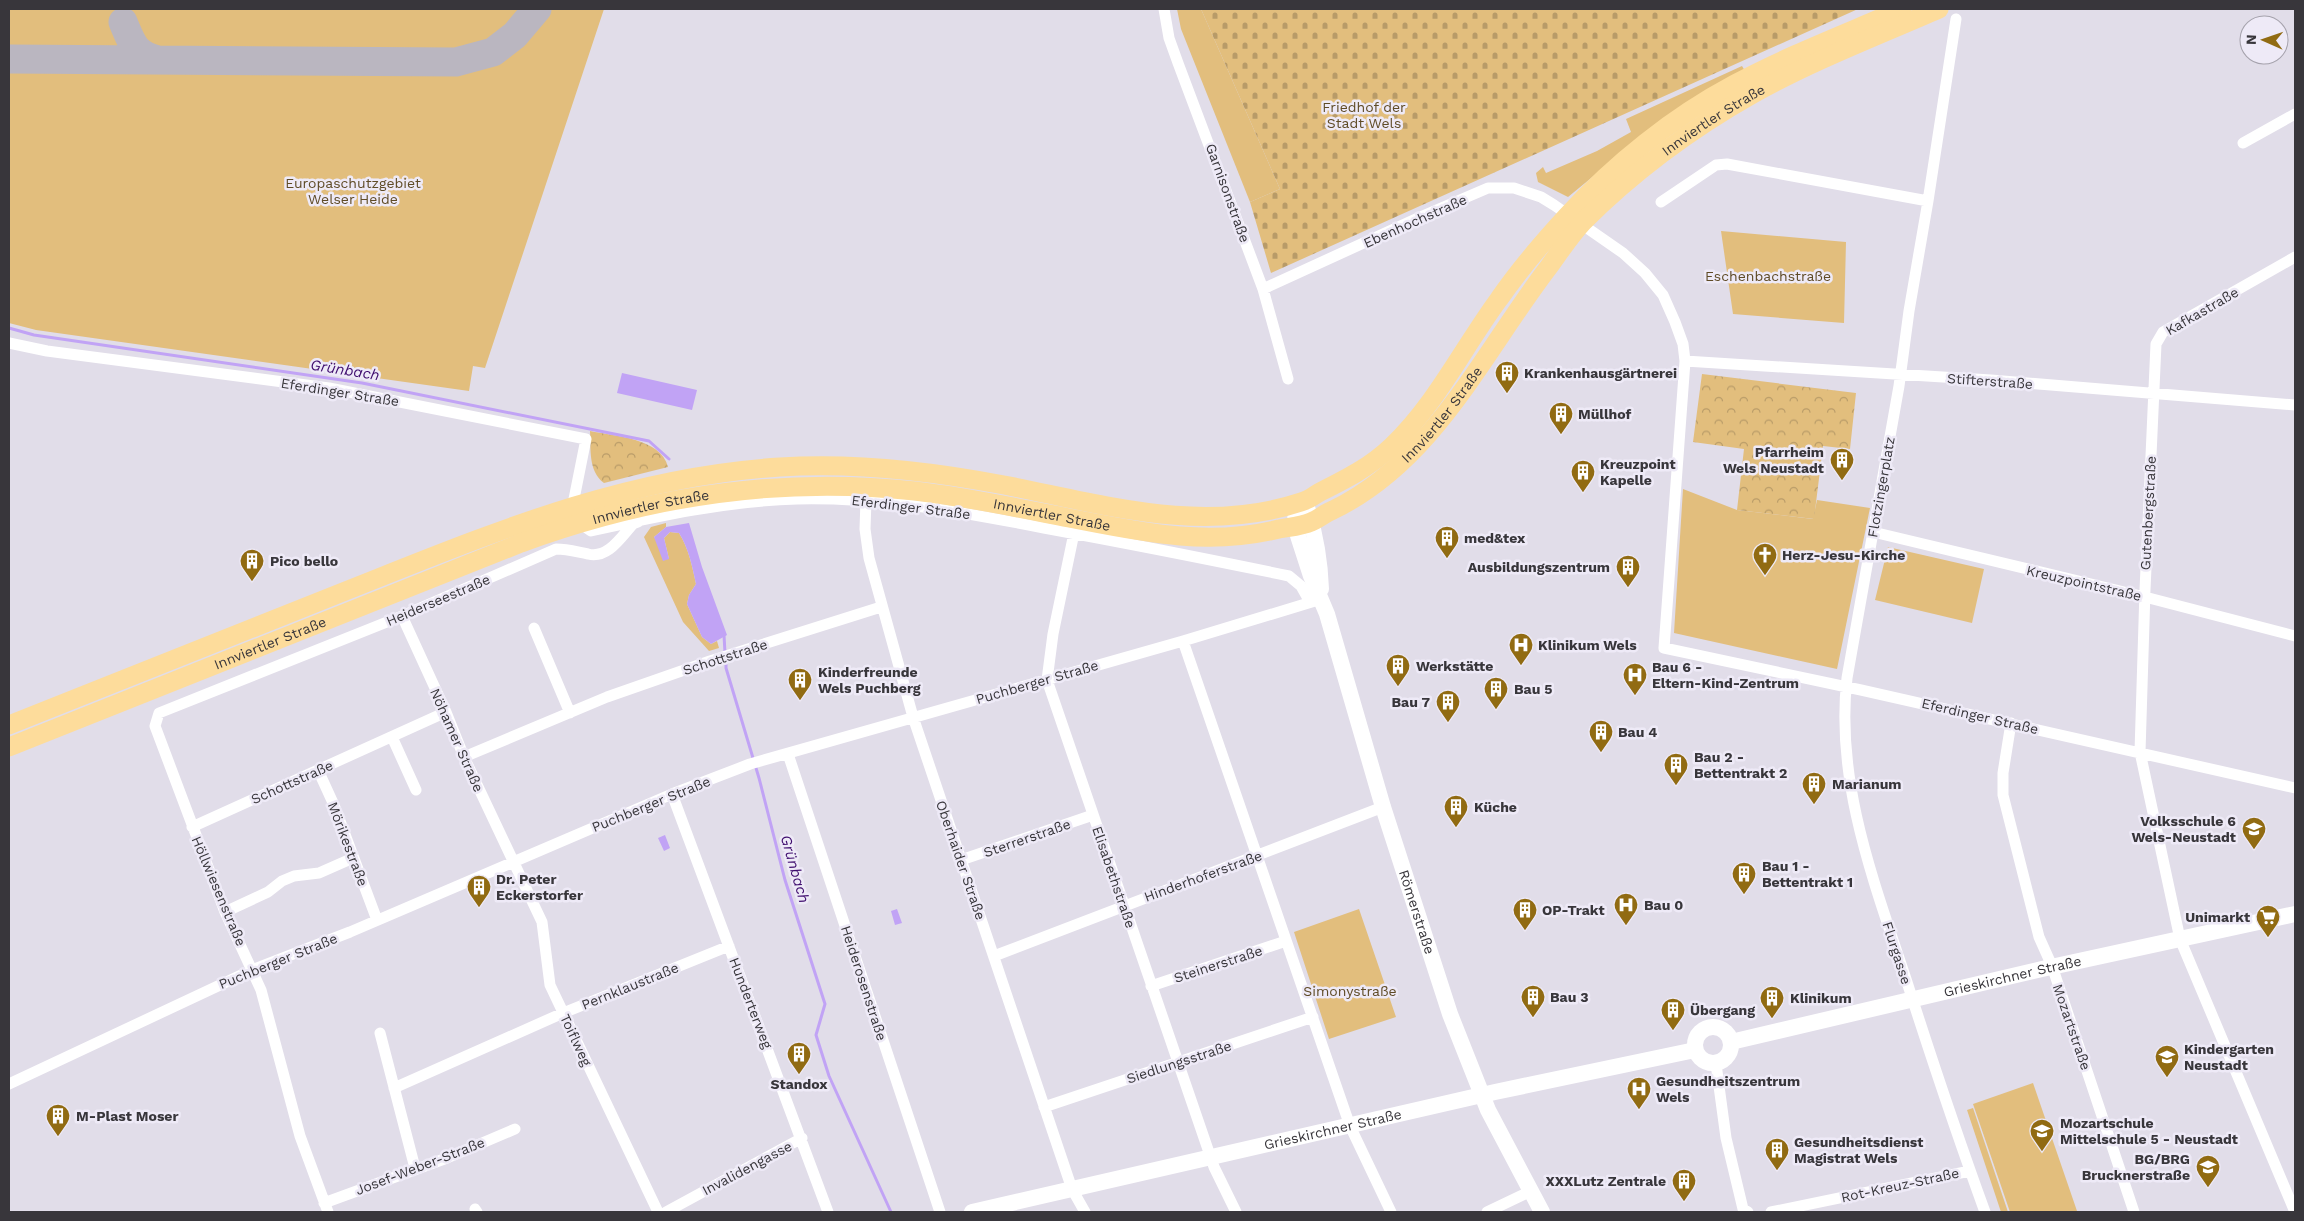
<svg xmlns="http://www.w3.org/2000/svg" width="2304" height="1221" viewBox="0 0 2304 1221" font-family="'Work Sans',sans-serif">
<defs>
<pattern id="forest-crowns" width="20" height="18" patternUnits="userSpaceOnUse" patternTransform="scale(1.25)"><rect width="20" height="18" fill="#e2be7d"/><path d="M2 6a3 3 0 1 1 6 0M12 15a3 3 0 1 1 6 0" fill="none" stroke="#b89b68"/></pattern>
<pattern id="cemetery-stones" width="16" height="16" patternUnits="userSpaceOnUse" patternTransform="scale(1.25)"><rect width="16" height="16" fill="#e2be7d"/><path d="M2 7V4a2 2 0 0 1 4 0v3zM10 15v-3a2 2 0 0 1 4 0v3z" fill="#b89b68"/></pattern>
</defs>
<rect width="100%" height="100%" fill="#e1dde9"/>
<!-- green -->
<path fill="#e2be7d" d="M 9,9 L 604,9 L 485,368 L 473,366 L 469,391 L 36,330 L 9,323 Z
M 1177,9 L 1201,9 L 1280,189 L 1250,202 L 1181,29 Z
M 1742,66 L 1745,71 L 1657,124 L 1568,197 L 1538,182 L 1536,173 L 1543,167 L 1546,173 L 1597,151 L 1631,132 L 1626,119 Z
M 1721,231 L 1846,242 L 1844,323 L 1733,314 Z
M 1683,489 L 1737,510 L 1813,519 L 1817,500 L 1870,508 L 1837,669 L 1674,633 Z
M 666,523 L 666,527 L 654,537 L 669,559 L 664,538 L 670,532 L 679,533 C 689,549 692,566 696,584 L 689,595 L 687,604 L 702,637 L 711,644 L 717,641 L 719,648 L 709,651 L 683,622 L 644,537 L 651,527 Z
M 1888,547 L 1984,569 L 1972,623 L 1875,600 Z
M 1359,909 L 1396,1017 L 1329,1039 L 1294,932 Z
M 2033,1083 L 2077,1211 L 2072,1212 L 2010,1212 L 1973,1104 Z
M 1973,1108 L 2008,1212 L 2001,1212 L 1967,1110 Z"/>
<!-- forest -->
<path fill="url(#forest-crowns)" d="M 1702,374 L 1856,393 L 1850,449 L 1823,446 L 1814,519 L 1737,510 L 1744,449 L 1693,442 Z
M 590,431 C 614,436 661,438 668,467 L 604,483 C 588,471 591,449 590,431 Z"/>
<!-- cemetery -->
<path fill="url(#cemetery-stones)" d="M 1201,9 L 1858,9 L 1271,273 L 1250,202 L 1280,189 Z"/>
<!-- water -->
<path fill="#c1a3f5" d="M 622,373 L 697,390 L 692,410 L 617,393 Z
M 689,523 L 702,567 L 727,635 L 711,644 L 702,637 L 687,604 L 689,595 L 696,584 C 692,566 689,549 679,533 L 670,532 L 664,538 L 669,559 L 663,561 L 654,537 L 666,527 Z
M 665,835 L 670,848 L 664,851 L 658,838 Z
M 897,909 L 902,923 L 895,925 L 891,911 Z"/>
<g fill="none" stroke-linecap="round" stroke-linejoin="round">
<!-- stream -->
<path stroke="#c1a3f5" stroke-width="3" d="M 9,328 L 34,335 L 362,383 L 649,441 L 669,459
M 724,635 L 725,653
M 726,659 L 726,668 L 759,778 L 785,880 L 825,1004 L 816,1035 L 829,1076 L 891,1212"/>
<!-- taxiway -->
<path stroke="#bab6c0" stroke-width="29" d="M 123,22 C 132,43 134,54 158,60
M 9,59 L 456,62 L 493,52 L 515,35 L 537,9"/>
<!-- minor -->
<path stroke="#fff" stroke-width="11" d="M 1164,9 L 1169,38 L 1178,63 L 1263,289 L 1288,379
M 1956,19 L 1928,201 L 1909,311 L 1899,386 L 1847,678 C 1835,782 1874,882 1906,979 C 1931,1057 1957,1135 1985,1212
M 2243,143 L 2295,114
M 1661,202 L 1716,165 L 1727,164 L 1928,201
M 2295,257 L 2163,332 L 2156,344 L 2145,590 L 2140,752 L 2180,939 L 2295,1212
M 1263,289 L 1418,218 L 1488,188 L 1514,188 L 1541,197 L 1554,205 L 1623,253 L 1645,273 L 1663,295 L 1675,322 L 1683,344 L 1685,361 L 1664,648 L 1861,690 L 2295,788
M 9,343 L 47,351 L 329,388 L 586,439 L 573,504 L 578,522 L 591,531 C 659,516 727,501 797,499 C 881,497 962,512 1044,528 C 1126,543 1207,559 1289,576 L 1301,586 L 1310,602
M 1685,361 L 1991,380 L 2295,405
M 866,500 L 865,529 L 869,558 L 913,717 L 1072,1189 L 1085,1212
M 1873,532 L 2145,597 L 2295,636
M 1074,533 L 1053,634 L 1047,680 L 1214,1167 L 1236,1212
M 402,616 L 446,712 L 464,757 L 542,922 L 550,985 L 658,1212
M 534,628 L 570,713
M 1183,641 L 1350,1126 L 1391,1212
M 2011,723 L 2003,773 L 2003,795 L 2039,937 L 2052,966 L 2134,1212
M 392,737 L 416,790
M 788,754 L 940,1212
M 464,757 L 607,697 L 710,661 L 881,607
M 318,770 L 334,805 L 377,920
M 672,794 L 828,1212
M 192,827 L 446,712
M 961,860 L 1093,815
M 225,912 L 268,892 L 282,881 L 294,876 L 319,873 L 353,858
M 994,956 L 1383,807
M 1151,986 L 1286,941
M 380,1033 L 415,1168
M 1716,1064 L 1726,1138 L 1743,1209 L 1748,1212
M 9,1084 L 252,970 L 350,932 L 672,794 L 750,764 L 1183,641 L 1315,601
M 394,1088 L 563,1013 L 729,946
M 1044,1107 L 1313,1017
M 324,1203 L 447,1158 L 515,1129
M 475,1209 L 477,1212
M 328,1212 L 300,1136 L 261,990 L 225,912 L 155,726 L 159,713 L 402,616 L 556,549 C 568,549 577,552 588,554 C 608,559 621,537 633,524 L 638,522
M 666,1212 L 802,1138
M 1487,1212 L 1531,1191
M 1771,1212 L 1970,1171"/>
<!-- secondary -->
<g stroke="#fff" stroke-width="16">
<path d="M 1305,501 C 1315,531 1320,558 1321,589"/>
<path id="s1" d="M 1296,503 L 1295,526 L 1299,539 L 1311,576 L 1327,614 L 1383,807 L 1450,1014 L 1488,1110 L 1542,1212"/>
<circle cx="1713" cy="1045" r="18"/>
<path id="s2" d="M 1731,1042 L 2042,969 L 2295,914"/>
<path id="s3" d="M 972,1212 L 1495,1092 L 1695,1050"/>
</g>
<!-- primary -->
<g stroke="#fddc9b" stroke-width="19">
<path d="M 9,725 C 122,680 235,635 348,590 C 492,533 623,477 780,467 C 855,462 931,471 1004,485 C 1102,504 1202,535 1301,502 C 1313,498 1308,499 1320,492 C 1346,479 1370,467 1392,446 C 1436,404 1463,348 1499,299 C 1519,270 1543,242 1567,216 C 1614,164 1673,117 1735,84 C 1789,55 1847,33 1902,9"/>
<path id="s4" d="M 9,747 L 521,543 C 649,496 779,476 915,491 C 967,497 1018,508 1069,518 C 1141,532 1207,547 1279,529 C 1290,527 1302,526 1311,522 C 1319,519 1325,513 1333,510 C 1434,461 1483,353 1548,268 C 1559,253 1570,236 1583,222 C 1633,172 1691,129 1753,94 C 1812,61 1877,36 1939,9"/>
</g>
</g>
<!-- icons -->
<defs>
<symbol id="building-pin" viewBox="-11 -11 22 30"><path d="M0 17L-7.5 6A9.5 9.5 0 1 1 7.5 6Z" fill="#916b12" stroke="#eeeaf7"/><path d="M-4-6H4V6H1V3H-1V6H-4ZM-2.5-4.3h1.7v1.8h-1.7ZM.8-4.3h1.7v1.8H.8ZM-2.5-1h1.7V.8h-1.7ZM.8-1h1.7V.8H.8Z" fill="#fff"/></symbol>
<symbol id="church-pin" viewBox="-11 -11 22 30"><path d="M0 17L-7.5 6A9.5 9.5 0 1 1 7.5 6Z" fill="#916b12" stroke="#eeeaf7"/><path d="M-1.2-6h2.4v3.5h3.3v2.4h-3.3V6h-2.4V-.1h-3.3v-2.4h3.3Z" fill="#fff"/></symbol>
<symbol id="hospital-pin" viewBox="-11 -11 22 30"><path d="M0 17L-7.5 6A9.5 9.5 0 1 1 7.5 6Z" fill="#916b12" stroke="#eeeaf7"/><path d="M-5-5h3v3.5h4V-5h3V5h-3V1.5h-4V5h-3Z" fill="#fff"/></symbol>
<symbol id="school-pin" viewBox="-11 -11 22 30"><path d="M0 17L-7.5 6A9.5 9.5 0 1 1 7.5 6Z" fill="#916b12" stroke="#eeeaf7"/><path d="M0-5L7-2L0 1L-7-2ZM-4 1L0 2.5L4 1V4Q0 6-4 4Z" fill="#fff"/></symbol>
<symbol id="supermarket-pin" viewBox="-11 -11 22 30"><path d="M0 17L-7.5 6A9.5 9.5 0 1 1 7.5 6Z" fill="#916b12" stroke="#eeeaf7"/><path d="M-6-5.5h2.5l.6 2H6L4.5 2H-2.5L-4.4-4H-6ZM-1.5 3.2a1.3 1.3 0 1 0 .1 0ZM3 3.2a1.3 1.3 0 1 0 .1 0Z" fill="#fff"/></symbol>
</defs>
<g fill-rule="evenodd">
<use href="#building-pin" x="1493" y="359" width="28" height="38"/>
<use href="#building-pin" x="1547" y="400" width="28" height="38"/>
<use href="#building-pin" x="1828" y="446" width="28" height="38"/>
<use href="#building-pin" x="1569" y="458" width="28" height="38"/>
<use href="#building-pin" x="1433" y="524" width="28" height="38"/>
<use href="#church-pin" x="1751" y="541" width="28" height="38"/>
<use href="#building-pin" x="238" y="547" width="28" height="38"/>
<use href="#building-pin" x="1614" y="553" width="28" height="38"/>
<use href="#hospital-pin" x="1507" y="631" width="28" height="38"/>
<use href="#building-pin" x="1384" y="652" width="28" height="38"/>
<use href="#hospital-pin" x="1621" y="661" width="28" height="38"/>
<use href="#building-pin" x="786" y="666" width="28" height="38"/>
<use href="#building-pin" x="1482" y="675" width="28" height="38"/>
<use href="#building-pin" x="1434" y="688" width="28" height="38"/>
<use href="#building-pin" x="1587" y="718" width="28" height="38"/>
<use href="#building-pin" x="1662" y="751" width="28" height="38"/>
<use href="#building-pin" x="1800" y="770" width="28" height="38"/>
<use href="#building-pin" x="1442" y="793" width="28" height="38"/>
<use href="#school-pin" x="2240" y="815" width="28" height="38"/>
<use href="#building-pin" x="1730" y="860" width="28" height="38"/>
<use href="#building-pin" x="465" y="873" width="28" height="38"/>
<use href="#hospital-pin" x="1612" y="891" width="28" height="38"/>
<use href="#building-pin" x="1511" y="896" width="28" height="38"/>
<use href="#supermarket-pin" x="2254" y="903" width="28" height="38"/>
<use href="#building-pin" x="1519" y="983" width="28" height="38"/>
<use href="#building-pin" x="1758" y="984" width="28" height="38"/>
<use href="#building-pin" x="1659" y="996" width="28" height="38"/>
<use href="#building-pin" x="785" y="1040" width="28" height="38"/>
<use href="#school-pin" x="2153" y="1043" width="28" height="38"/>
<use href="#hospital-pin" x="1625" y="1075" width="28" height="38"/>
<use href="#building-pin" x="44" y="1102" width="28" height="38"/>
<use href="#school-pin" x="2028" y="1117" width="28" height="38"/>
<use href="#building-pin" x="1763" y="1136" width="28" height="38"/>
<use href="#school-pin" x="2194" y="1153" width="28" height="38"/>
<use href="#building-pin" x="1670" y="1167" width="28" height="38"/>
</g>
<g text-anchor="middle" stroke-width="5" stroke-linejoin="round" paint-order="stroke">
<!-- park labels -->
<g font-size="14" fill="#5f4b26" stroke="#eeeaf7">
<text x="1364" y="112">Friedhof der<tspan x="1364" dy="16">Stadt Wels</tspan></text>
<text x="353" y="188">Europaschutzgebiet<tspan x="353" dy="16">Welser Heide</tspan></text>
<text x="1768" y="281">Eschenbachstraße</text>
<text x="1350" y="996">Simonystraße</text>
</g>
<!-- street labels -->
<g font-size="14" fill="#38363b" stroke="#eeeaf7">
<text dy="5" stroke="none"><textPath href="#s4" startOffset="1930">Innviertler Straße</textPath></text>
<text transform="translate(1228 193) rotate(70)" y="5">Garnisonstraße</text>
<text transform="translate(1415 221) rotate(-24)" y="5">Ebenhochstraße</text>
<text transform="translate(2202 311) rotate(-30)" y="5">Kafkastraße</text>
<text transform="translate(1990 381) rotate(4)" y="5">Stifterstraße</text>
<text transform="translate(340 392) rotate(9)" y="5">Eferdinger Straße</text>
<text dy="5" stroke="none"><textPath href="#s4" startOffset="1525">Innviertler Straße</textPath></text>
<text transform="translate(1881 487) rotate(-80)" y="5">Flotzingerplatz</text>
<text dy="5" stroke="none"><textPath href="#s4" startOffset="686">Innviertler Straße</textPath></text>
<text transform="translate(911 507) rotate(7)" y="5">Eferdinger Straße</text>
<text transform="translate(2148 513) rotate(-87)" y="5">Gutenbergstraße</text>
<text dy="5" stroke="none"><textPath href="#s4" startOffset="1091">Innviertler Straße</textPath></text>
<text transform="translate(2084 583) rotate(13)" y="5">Kreuzpointstraße</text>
<text transform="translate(438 600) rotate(-23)" y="5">Heiderseestraße</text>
<text dy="5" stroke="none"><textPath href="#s4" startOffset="281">Innviertler Straße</textPath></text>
<text transform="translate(725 657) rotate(-18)" y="5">Schottstraße</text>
<text transform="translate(1037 682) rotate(-16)" y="5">Puchberger Straße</text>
<text transform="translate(1980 716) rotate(13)" y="5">Eferdinger Straße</text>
<text transform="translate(457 740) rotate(66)" y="5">Nöhamer Straße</text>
<text transform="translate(292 782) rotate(-24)" y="5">Schottstraße</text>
<text transform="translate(651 804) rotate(-22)" y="5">Puchberger Straße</text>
<text transform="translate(1027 838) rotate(-19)" y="5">Sterrerstraße</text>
<text transform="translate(348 844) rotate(69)" y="5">Mörikestraße</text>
<text transform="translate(961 860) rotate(71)" y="5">Oberhaider Straße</text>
<text transform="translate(1203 876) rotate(-20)" y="5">Hinderhoferstraße</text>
<text transform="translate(1114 877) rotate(71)" y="5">Elisabethstraße</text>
<text transform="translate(219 891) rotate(67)" y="5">Höllwiesenstraße</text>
<text dy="5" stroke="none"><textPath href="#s1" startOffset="428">Römerstraße</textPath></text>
<text transform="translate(1897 953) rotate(72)" y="5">Flurgasse</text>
<text transform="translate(278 961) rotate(-22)" y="5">Puchberger Straße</text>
<text transform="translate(1218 964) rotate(-18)" y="5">Steinerstraße</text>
<text dy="5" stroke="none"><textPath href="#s2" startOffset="289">Grieskirchner Straße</textPath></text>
<text transform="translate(864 983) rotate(72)" y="5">Heiderosenstraße</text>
<text transform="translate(630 986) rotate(-22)" y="5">Pernklaustraße</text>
<text transform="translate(751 1003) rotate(69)" y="5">Hunderterweg</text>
<text transform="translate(2072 1027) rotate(71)" y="5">Mozartstraße</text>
<text transform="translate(576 1040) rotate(65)" y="5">Toiflweg</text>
<text transform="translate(1179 1062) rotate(-18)" y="5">Siedlungsstraße</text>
<text dy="5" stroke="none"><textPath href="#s3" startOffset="370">Grieskirchner Straße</textPath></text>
<text transform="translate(420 1166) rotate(-21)" y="5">Josef-Weber-Straße</text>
<text transform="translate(747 1168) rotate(-28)" y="5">Invalidengasse</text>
<text transform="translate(1900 1185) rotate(-12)" y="5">Rot-Kreuz-Straße</text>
</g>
<!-- poi labels -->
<g font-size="14" font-weight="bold" fill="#38363b" stroke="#eeeaf7" text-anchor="start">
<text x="1524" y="378">Krankenhausgärtnerei</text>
<text x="1578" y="419">Müllhof</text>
<text x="1824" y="457" text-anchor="end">Pfarrheim<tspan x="1824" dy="16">Wels Neustadt</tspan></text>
<text x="1600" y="469">Kreuzpoint<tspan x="1600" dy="16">Kapelle</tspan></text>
<text x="1464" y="543">med&amp;tex</text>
<text x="1782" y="560">Herz-Jesu-Kirche</text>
<text x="270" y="566">Pico bello</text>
<text x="1610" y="572" text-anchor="end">Ausbildungszentrum</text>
<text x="1538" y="650">Klinikum Wels</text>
<text x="1416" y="671">Werkstätte</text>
<text x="1652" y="672">Bau 6 -<tspan x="1652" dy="16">Eltern-Kind-Zentrum</tspan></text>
<text x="818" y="677">Kinderfreunde<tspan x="818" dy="16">Wels Puchberg</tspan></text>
<text x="1514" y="694">Bau 5</text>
<text x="1430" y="707" text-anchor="end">Bau 7</text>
<text x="1618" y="737">Bau 4</text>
<text x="1694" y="762">Bau 2 -<tspan x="1694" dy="16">Bettentrakt 2</tspan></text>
<text x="1832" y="789">Marianum</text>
<text x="1474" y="812">Küche</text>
<text x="2236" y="826" text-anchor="end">Volksschule 6<tspan x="2236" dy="16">Wels-Neustadt</tspan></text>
<text x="1762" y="871">Bau 1 -<tspan x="1762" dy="16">Bettentrakt 1</tspan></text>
<text x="496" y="884">Dr. Peter<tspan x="496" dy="16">Eckerstorfer</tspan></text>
<text x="1644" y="910">Bau 0</text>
<text x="1542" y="915">OP-Trakt</text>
<text x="2250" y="922" text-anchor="end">Unimarkt</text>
<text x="1550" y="1002">Bau 3</text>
<text x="1790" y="1003">Klinikum</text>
<text x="1690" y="1015">Übergang</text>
<text x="2184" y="1054">Kindergarten<tspan x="2184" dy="16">Neustadt</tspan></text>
<text x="1656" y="1086">Gesundheitszentrum<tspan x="1656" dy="16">Wels</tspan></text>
<text x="799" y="1089" text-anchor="middle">Standox</text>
<text x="76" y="1121">M-Plast Moser</text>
<text x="2060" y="1128">Mozartschule<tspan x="2060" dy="16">Mittelschule 5 - Neustadt</tspan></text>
<text x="1794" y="1147">Gesundheitsdienst<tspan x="1794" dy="16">Magistrat Wels</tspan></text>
<text x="2190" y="1164" text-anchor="end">BG/BRG<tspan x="2190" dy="16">Brucknerstraße</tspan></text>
<text x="1666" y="1186" text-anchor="end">XXXLutz Zentrale</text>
</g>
<!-- water labels -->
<g font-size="15" font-style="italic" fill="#3e0c6d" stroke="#eeeaf7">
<text transform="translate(345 370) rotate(9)" y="5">Grünbach</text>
<text transform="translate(795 869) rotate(74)" y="5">Grünbach</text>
</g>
</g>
<!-- border -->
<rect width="2304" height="1221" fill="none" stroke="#38363b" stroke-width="20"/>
<!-- north arrow -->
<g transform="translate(2264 40) rotate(272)"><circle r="24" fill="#eeeaf7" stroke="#a5a2ac"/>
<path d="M0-4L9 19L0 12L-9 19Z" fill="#916b12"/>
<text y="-8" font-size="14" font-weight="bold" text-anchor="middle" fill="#38363b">N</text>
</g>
</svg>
